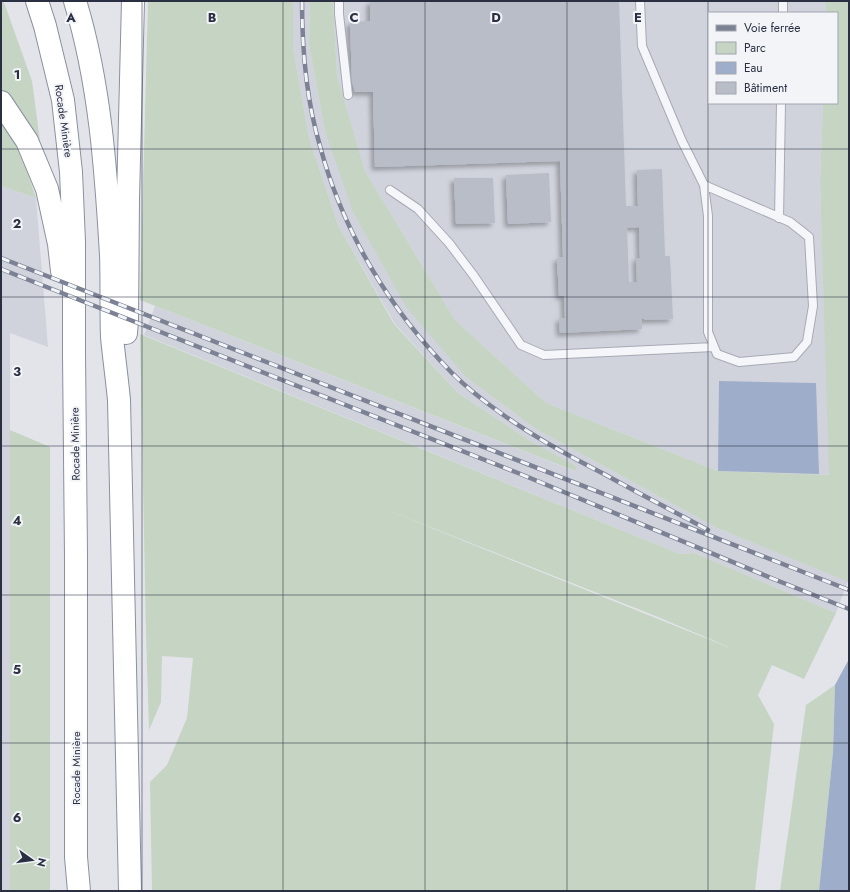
<svg xmlns="http://www.w3.org/2000/svg" width="850" height="892" viewBox="0 0 850 892" font-family="Jost,sans-serif">
<defs>
<filter id="shadow"><feDropShadow dx="-3.5" dy="3.5" stdDeviation="2" flood-color="#0004"/></filter>
</defs>
<rect width="100%" height="100%" fill="#e2e4ea"/>
<!-- built -->
<path fill="#d0d3dc" d="M 293,1 L 310,1 L 309,45 L 325,131 L 467,378 L 536,429 L 717,528 L 848,581 L 836,613 L 694,553 L 680,554 L 144,335 L 155,306 L 574,471 L 575,466 L 532,442 L 458,393 L 395,324 L 338,225 L 309,138 L 293,48 Z
M 333,1 L 826,1 L 826,13 L 709,13 L 709,103 L 823,103 L 820,183 L 830,475 L 718,471 L 546,403 L 455,320 L 365,171 L 337,75 Z
M 1,186 L 36,198 L 48,347 L 10,333 L 10,891 L 1,891 Z"/>
<!-- green -->
<path fill="#c5d4c3" fill-rule="evenodd" d="M 1,1 L 3,1 L 5,5 L 32,81 L 42,156 L 1,92 Z
M 148,1 L 293,1 L 293,48 L 309,138 L 338,225 L 394,324 L 458,393 L 532,442 L 576,466 L 575,471 L 140,300 Z
M 310,1 L 333,1 L 337,75 L 365,171 L 455,320 L 546,403 L 718,471 L 829,475 L 820,183 L 823,103 L 837,103 L 837,13 L 826,13 L 826,1 L 849,1 L 849,582 L 717,528 L 536,429 L 467,378 L 407,308 L 353,212 L 325,131 L 309,45 Z
M 1,123 L 13,138 L 28,174 L 36,198 L 1,186 Z
M 140,334 L 680,554 L 694,553 L 836,613 L 804,679 L 772,665 L 758,695 L 774,724 L 755,891 L 152,891 L 150,782 L 167,765 L 187,718 L 193,658 L 162,656 L 161,702 L 149,730 L 146,633 ZM 372,504 L 653,615 L 729,647 L 728,647 Z
M 10,430 L 50,447 L 50,891 L 10,891 Z
M 835,685 L 833,752 L 819,891 L 780,891 L 806,705 Z"/>
<!-- water -->
<path fill="#9eadc9" d="M 719,381 L 816,383 L 819,474 L 718,471 Z
M 849,659 L 849,891 L 819,891 L 833,752 L 835,685 Z"/>
<!-- building -->
<path fill="#b9bdc7" fill-rule="evenodd" filter="url(#shadow)" d="M 370,1 L 619,1 L 626,206 L 638,206 L 637,170 L 662,169 L 665,256 L 670,256 L 673,319 L 644,320 L 644,319 L 642,319 L 642,329 L 560,333 L 559,318 L 565,318 L 564,296 L 559,296 L 557,258 L 563,257 L 560,161 L 375,167 L 373,92 L 355,92 L 352,82 L 350,22 L 370,21 ZM 639,227 L 640,258 L 636,258 L 637,282 L 629,282 L 627,228 Z
M 549,173 L 551,222 L 508,224 L 506,175 Z
M 454,178 L 493,178 L 495,223 L 456,224 Z"/>
<g fill="none" stroke-linecap="round" stroke-linejoin="round">
<defs>
<path id="lane" d="M 339,1 L 339,14 L 348,95
M 640,1 L 642,46 L 682,141 L 704,185 L 708,216 L 708,332 L 717,354 L 739,362 L 794,357 L 807,342 L 813,306 L 809,237 L 790,222 L 704,185
M 783,13 L 783,1
M 390,190 L 418,209 L 449,243 L 474,276 L 521,345 L 544,355 L 714,347
M 779,218 L 781,103"/>
<path id="highway" d="M 37,1 L 45,26 L 63,100 L 71,172 L 74,242 L 74,354 L 76,556 L 76,857 L 79,891
M 75,1 C 100,83 106,170 111,255 C 112,282 111,310 112,337 C 114,358 117,379 119,400 L 130,891
M 1,102 L 27,141 L 47,189 L 59,244 L 62,271
M 126,333 L 127,321 L 128,198 L 133,1"/>
</defs>
<!-- lane casing -->
<use href="#lane" stroke="#a7aab4" stroke-width="10"/>
<!-- highway casing -->
<use href="#highway" stroke="#8a90a1" stroke-width="24"/>
<!-- lane -->
<use href="#lane" stroke="#f5f6f9" stroke-width="8"/>
<!-- highway -->
<use href="#highway" stroke="#fff" stroke-width="22"/>
<defs>
<path id="rail" d="M 302,1 C 302,50 306,99 320,146 C 343,232 390,310 452,373 C 467,388 485,402 502,414 C 534,437 569,456 604,474 C 638,493 673,511 708,530
M 1,258 L 849,590
M 1,269 L 518,473 L 776,580 L 849,609"/>
</defs>
<!-- rail casing -->
<use href="#rail" stroke="#7c8294" stroke-width="4.5"/>
<!-- rail -->
<use href="#rail" stroke="#f2f4f8" stroke-width="3" stroke-dasharray="9" stroke-linecap="butt"/>
</g>
<!-- grid -->
<path fill="none" stroke="#2a3042" stroke-width="1" stroke-opacity="0.55" d="M 142,1 L 142,891M 283,1 L 283,891M 425,1 L 425,891M 567,1 L 567,891M 708,1 L 708,891M 1,149 L 849,149M 1,297 L 849,297M 1,446 L 849,446M 1,595 L 849,595M 1,743 L 849,743"/>
<g text-anchor="middle" stroke-width="4" stroke-linejoin="round" paint-order="stroke">
<!-- street labels -->
<g font-size="11" fill="#2a3042" stroke="#f2f4f8">
<text transform="translate(64 121) rotate(82)" y="4">Rocade Minière</text>
<text transform="translate(75 444) rotate(-91)" y="4">Rocade Minière</text>
<text transform="translate(76 768) rotate(-90)" y="4">Rocade Minière</text>
</g>
</g>
<g font-size="13" text-anchor="middle" font-weight="bold" fill="#2a3042" stroke="#f2f4f8" stroke-width="4" stroke-linejoin="round" paint-order="stroke">
<text x="71" y="22">A</text>
<text x="212" y="22">B</text>
<text x="354" y="22">C</text>
<text x="496" y="22">D</text>
<text x="638" y="22">E</text>
<text x="17" y="79">1</text>
<text x="17" y="228">2</text>
<text x="17" y="376">3</text>
<text x="17" y="525">4</text>
<text x="17" y="674">5</text>
<text x="17" y="822">6</text>
</g>
<!-- border -->
<rect width="850" height="892" fill="none" stroke="#2a3042" stroke-width="4"/>
<!-- legend -->
<rect x="708" y="12" width="130" height="92" fill="#f2f4f8" stroke="#a2a6af"/>
<rect x="716" y="25" width="20" height="6" fill="#7c8294" stroke="#a2a6af"/>
<text x="744" y="32" font-size="12" fill="#2a3042">Voie ferrée</text>
<rect x="716" y="42" width="20" height="12" fill="#c5d4c3" stroke="#a2a6af"/>
<text x="744" y="52" font-size="12" fill="#2a3042">Parc</text>
<rect x="716" y="62" width="20" height="12" fill="#9eadc9" stroke="#a2a6af"/>
<text x="744" y="72" font-size="12" fill="#2a3042">Eau</text>
<rect x="716" y="82" width="20" height="12" fill="#b9bdc7" stroke="#a2a6af"/>
<text x="744" y="92" font-size="12" fill="#2a3042">Bâtiment</text>
<!-- north arrow -->
<g transform="translate(32 860) rotate(104)" stroke="#f2f4f8" stroke-width="3" paint-order="stroke">
<path d="M0-3L7 15L0 10L-7 15Z" fill="#2a3042"/>
<text y="-6" font-size="11" font-weight="bold" text-anchor="middle" fill="#2a3042">N</text>
</g>
</svg>
